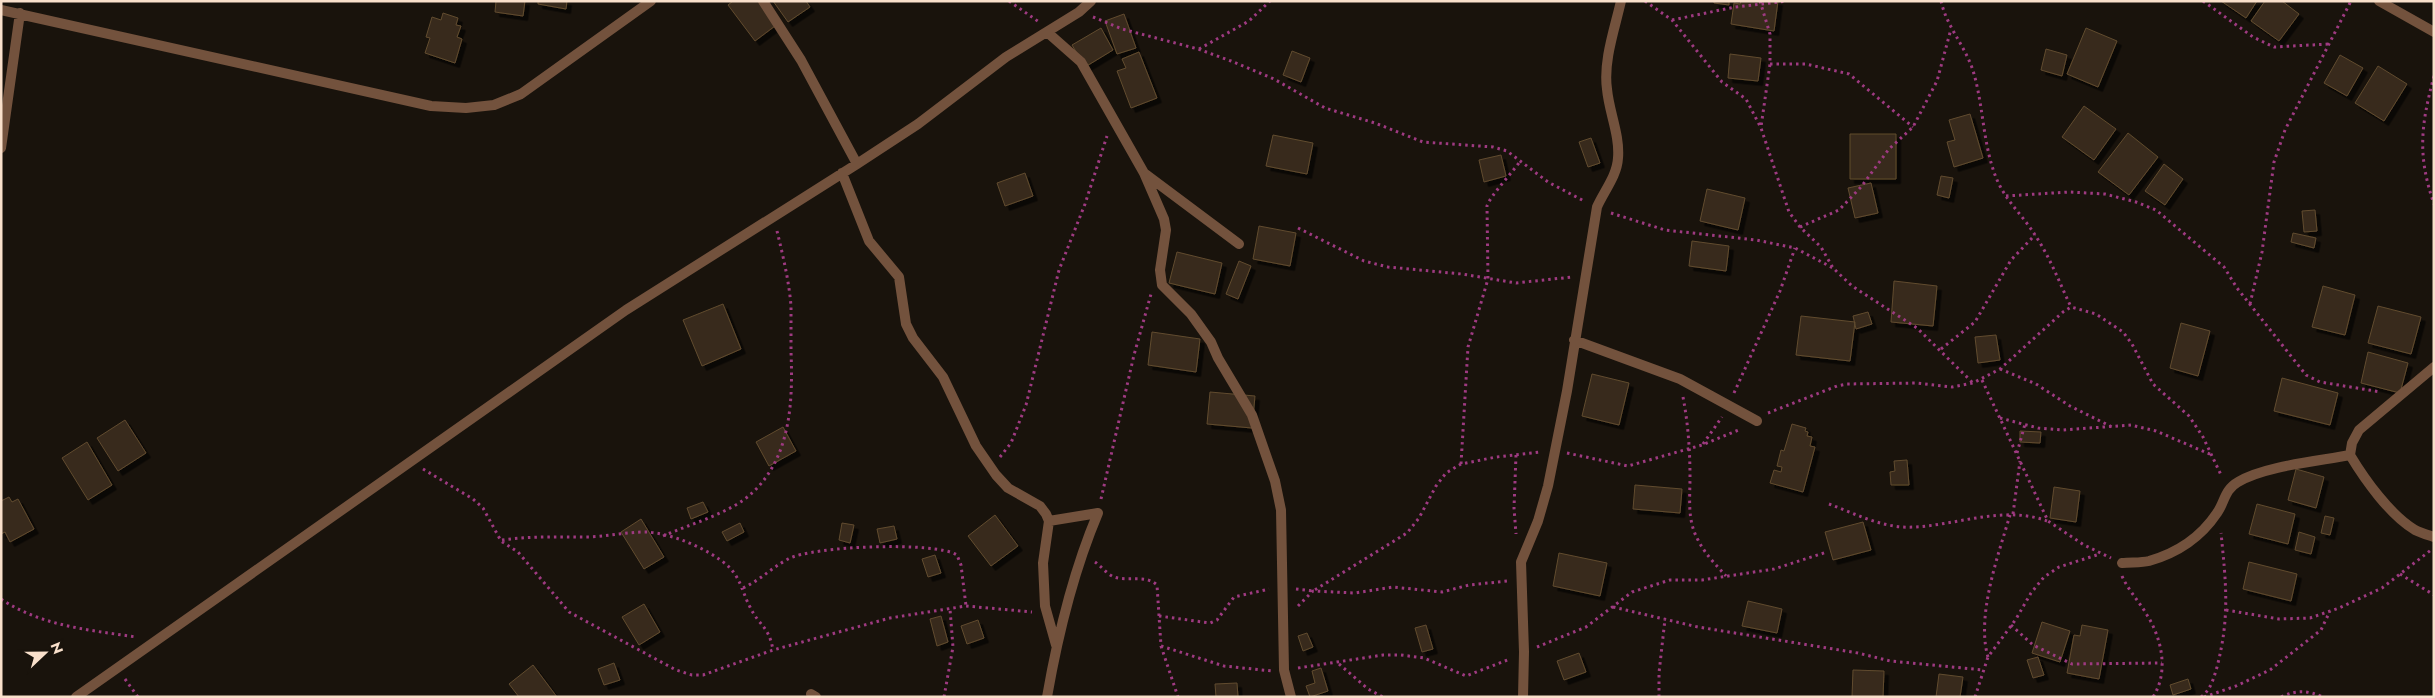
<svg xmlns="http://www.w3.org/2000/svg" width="2435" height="698" viewBox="0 0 2435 698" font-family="Jost,sans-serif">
<defs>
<filter id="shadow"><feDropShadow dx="4.5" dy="4.5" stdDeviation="0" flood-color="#0009"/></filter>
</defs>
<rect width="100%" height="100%" fill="#19130c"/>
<!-- building -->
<path fill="#382b1b" stroke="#614b2f" filter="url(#shadow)" d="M 496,1 L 525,1 L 523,16 L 495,12 Z
M 538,1 L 567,1 L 566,9 L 538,4 Z
M 733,1 L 758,1 L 775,26 L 755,41 L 728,5 Z
M 773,1 L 806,1 L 810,7 L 788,22 Z
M 1714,1 L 1729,1 L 1729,5 L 1714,3 Z
M 1741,1 L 1778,1 L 1774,31 L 1731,24 L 1734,3 L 1740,4 Z
M 2221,1 L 2257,1 L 2246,18 Z
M 2265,1 L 2282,1 L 2299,14 L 2279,41 L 2251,21 Z
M 443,13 L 458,18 L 456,25 L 461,26 L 457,37 L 462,39 L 455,63 L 425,53 L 430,38 L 426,37 L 432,17 L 441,20 Z
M 1124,14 L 1136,48 L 1117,54 L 1105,21 Z
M 1101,28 L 1113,50 L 1085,67 L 1072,45 Z
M 2086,28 L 2117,41 L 2098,87 L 2067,74 Z
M 2046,49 L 2067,55 L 2062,76 L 2041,70 Z
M 1292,51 L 1310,58 L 1301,82 L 1283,75 Z
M 1139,52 L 1157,98 L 1131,108 L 1117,71 L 1126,68 L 1122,59 Z
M 1730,54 L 1761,58 L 1758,81 L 1728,78 Z
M 2340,55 L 2363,68 L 2347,96 L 2324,83 Z
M 2378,66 L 2407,84 L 2384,121 L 2355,103 Z
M 2084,106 L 2116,129 L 2094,160 L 2062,137 Z
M 1970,114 L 1983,158 L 1954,167 L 1947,142 L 1955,140 L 1949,120 Z
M 2128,133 L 2158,157 L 2129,195 L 2098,172 Z
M 1850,134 L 1896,134 L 1896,179 L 1850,179 Z
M 1273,135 L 1313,143 L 1307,174 L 1266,166 Z
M 1591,138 L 1600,163 L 1588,167 L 1579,142 Z
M 1501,155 L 1506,176 L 1484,182 L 1479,160 Z
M 2164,164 L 2183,179 L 2165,205 L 2145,191 Z
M 1025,173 L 1033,196 L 1005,206 L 997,183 Z
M 1941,176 L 1953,178 L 1949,198 L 1937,195 Z
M 1871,183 L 1878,213 L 1855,218 L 1848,188 Z
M 1707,189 L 1745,198 L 1738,230 L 1700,221 Z
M 2315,210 L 2317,231 L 2304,232 L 2302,211 Z
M 1259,226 L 1296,233 L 1290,266 L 1253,259 Z
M 2293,233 L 2316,238 L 2314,248 L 2291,242 Z
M 1692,241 L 1729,246 L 1726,271 L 1689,266 Z
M 1177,252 L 1222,263 L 1215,294 L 1169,283 Z
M 1239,261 L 1251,266 L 1238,299 L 1226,294 Z
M 1894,281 L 1937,286 L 1933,326 L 1891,322 Z
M 2323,286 L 2355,295 L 2345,335 L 2312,327 Z
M 723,304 L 741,349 L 702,366 L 683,320 Z
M 2378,306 L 2421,317 L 2411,354 L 2368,343 Z
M 1868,312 L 1872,324 L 1856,329 L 1853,316 Z
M 1801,316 L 1855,322 L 1850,361 L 1796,355 Z
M 2181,323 L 2210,331 L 2198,376 L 2170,368 Z
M 1152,332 L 1200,339 L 1196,372 L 1148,365 Z
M 1996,335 L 2000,360 L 1978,363 L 1975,337 Z
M 2368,352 L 2408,363 L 2400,393 L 2361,383 Z
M 1592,374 L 1629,383 L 1619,425 L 1582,416 Z
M 2282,378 L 2338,393 L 2330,425 L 2274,411 Z
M 1210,392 L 1255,396 L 1252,428 L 1207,424 Z
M 125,420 L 146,453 L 118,471 L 97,438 Z
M 1792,424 L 1806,428 L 1805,431 L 1808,432 L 1807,436 L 1812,437 L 1810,446 L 1815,447 L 1803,492 L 1770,483 L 1774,470 L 1781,472 L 1782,467 L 1777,466 L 1781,450 L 1784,451 Z
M 783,427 L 796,451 L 769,466 L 756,442 Z
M 2020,431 L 2041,432 L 2040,443 L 2020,442 Z
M 87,442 L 112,485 L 88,500 L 62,458 Z
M 1907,460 L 1909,485 L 1891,485 L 1890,472 L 1895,471 L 1894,461 Z
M 2296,469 L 2324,477 L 2316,508 L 2288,500 Z
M 1635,485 L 1682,489 L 1680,513 L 1633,509 Z
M 2054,487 L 2080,491 L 2076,522 L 2050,518 Z
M 9,497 L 12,502 L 18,499 L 34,529 L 10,542 L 5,532 L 1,534 L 1,501 Z
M 703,502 L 708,512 L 691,519 L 687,508 Z
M 2257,504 L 2295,514 L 2288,544 L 2249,534 Z
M 995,515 L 1018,546 L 991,566 L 968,536 Z
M 2325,516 L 2334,518 L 2330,535 L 2321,533 Z
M 641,519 L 664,557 L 644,569 L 621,532 Z
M 1863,522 L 1871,550 L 1833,560 L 1825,532 Z
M 740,523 L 744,532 L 727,541 L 722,532 Z
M 842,523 L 854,525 L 850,543 L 839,540 Z
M 894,526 L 897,539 L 880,543 L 877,529 Z
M 2299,532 L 2315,537 L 2311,554 L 2295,550 Z
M 1559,553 L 1607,563 L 1600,596 L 1553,586 Z
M 935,555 L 941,573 L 928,577 L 922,559 Z
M 2249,562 L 2297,574 L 2291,601 L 2243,589 Z
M 1748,601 L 1782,609 L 1777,633 L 1742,626 Z
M 644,604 L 660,632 L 639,645 L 622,617 Z
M 941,616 L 948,642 L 937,646 L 930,619 Z
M 978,620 L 984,638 L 967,644 L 961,626 Z
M 2042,622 L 2070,631 L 2060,662 L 2032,653 Z
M 1426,625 L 1433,649 L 1422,652 L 1415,628 Z
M 2082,625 L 2108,630 L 2099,679 L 2067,673 L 2074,635 L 2080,636 Z
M 1307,633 L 1313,647 L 1303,651 L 1298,636 Z
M 1579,653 L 1586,672 L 1564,680 L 1557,661 Z
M 2038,657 L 2044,675 L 2033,678 L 2027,660 Z
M 614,663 L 620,680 L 604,685 L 598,669 Z
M 533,665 L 557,697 L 519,697 L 509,684 Z
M 1321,668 L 1328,691 L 1310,697 L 1306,686 L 1315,683 L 1312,671 Z
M 1853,670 L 1884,671 L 1883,697 L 1852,697 Z
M 1939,674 L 1963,677 L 1960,697 L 1936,697 Z
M 2188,679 L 2191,689 L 2173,695 L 2170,685 Z
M 1237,683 L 1238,697 L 1216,697 L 1215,684 Z"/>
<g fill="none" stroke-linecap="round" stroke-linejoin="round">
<!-- path -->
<path stroke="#9e3a81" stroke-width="3" stroke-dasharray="2.5 4" stroke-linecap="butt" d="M 1009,1 L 1039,22
M 1645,1 L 1672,20 L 1722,82 L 1746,99 L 1761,128 L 1789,212 L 1800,227 L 1821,247 L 1833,268 L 1852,286 L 1917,328 L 1973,383
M 1760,1 L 1770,34 L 1770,64 L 1761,127
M 1941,1 C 1947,28 1967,48 1974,74 C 1984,109 1983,149 1998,182 C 2007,202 2024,217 2035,235 C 2050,257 2060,284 2071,307
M 2203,1 L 2253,37 L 2274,47 L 2329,44
M 1093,17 L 1122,29 L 1198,49 L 1231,61 L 1274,79 L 1325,108 L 1375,123 L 1423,142 L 1493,147 L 1507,151 L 1548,182 L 1584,201
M 1672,20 L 1735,7 L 1787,1
M 1199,49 L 1249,21 L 1270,1
M 1770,64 L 1806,64 L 1849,74 L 1913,127
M 2434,76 C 2421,125 2417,155 2434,204
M 2006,196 L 2069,192 L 2105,194 L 2136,202 L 2156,210 L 2224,267 L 2237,288 L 2306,375 L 2320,382 L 2381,392
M 1611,213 L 1665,230 L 1756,240 L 1795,248 L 1833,268
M 1800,227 L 1839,210 L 1861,187 L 1889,149 L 1913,127 L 1937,81 L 1951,29
M 1298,228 L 1364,261 L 1388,267 L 1462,274 L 1516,283 L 1572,277
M 2250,304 L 2262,252 L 2274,162 L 2285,130 L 2351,1
M 1941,349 L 1975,322 L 2011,260 L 2035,235
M 2000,369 L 2036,384 L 2070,406 L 2112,427
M 1982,380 L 2048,521 L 2084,545 L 2111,558
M 1734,393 L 1780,291 L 1795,248
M 1683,397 C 1688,423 1690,450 1690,477 C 1690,499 1687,520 1698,540 C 1705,554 1716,565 1726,576
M 1768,413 L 1837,386 L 1847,384 L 1917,383 L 1952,387 L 1973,383 L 2000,369 L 2063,312 L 2071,307 L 2096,314 L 2123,332 L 2132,344 L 2153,384 L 2189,416 L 2203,437 L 2222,477
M 2000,418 L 2038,428 L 2063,430 L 2131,425 L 2156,431 L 2212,455
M 1703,444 L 1722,417
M 1567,453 L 1628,466 L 1702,445 L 1741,429
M 2017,453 L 2025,424
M 1516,455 L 1514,508 L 1516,534
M 1000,457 L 1011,443 L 1026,405 L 1059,270 L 1085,204 L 1107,136
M 1461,464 L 1468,347 L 1488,279 L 1487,206 C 1490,196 1513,172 1521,160
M 423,469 L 473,499 L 483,508 L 501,541 L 518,552 L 569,612 L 676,670 L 692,675 L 703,675 L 773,650 L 890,618 L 966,606 L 1032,612
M 1101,499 L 1134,355 L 1151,294
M 1829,504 C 1856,514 1884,529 1914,527 C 1958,525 2004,505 2047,521
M 2013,514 L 2020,461
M 663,536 C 690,524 731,513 752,493 C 791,457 793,401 791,352 C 791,336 791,321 791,306 C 789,281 783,256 777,231
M 502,540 C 531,536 560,537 589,537 C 609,536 627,532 646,532 C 672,533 711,550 729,567 C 741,579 743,594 750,607 C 759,626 769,626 773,650
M 1095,562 C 1101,566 1107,574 1114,577 C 1129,582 1145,574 1157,585 L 1161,646 L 1178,697
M 2400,574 L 2434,595
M 2122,576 C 2128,590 2139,601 2147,615 C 2162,639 2169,672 2153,697
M 743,588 C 762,579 771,568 788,559 C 811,546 936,541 957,555 L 961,565 L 966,606
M 1296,589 L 1313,591 L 1407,533 L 1419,518 L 1436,486 L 1446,473 L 1461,464 L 1496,457 L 1541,452
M 1,599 C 41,626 89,630 136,637
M 1298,606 L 1313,591 L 1355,593 L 1393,587 L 1442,592 L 1469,585 L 1508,581
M 1613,607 L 1698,627 L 1858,653 L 1890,661 L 1984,670
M 2226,610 L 2279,619 L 2310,618 L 2339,608 L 2382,588 L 2431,550
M 1159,616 L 1210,623 L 1217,620 L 1234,597 L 1269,589
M 2011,625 L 2033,645 L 2072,664 L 2162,663
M 1161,646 L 1224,666 L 1272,671
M 1537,647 L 1586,627 L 1632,592 L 1670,580 L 1702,580 L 1774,569 L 1827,552
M 1988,657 C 1976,616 1998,556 2010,515
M 1339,664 L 1368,689 L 1383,697
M 1298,668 L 1383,655 L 1401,655 L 1424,658 L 1466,676 L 1510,659
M 125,679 L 138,697
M 944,697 L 953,647 L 950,609
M 1659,697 L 1659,673 L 1665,619
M 1975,697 L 1988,657 L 2016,619 L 2031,593 L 2044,577 L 2059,567 L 2100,554
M 2201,697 C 2211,690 2214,677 2217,667 C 2230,617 2226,583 2221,533
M 2204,697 L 2236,686 L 2270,670 L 2321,630 L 2330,611
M 2281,697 C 2296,690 2307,690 2323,697"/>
<!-- minor -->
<path stroke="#73523d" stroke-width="10" d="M 763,1 L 801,60 L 857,164
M 2379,1 L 2434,32
M 1,10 L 431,106 L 466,108 L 494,105 L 521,94 L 651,1
M 1047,32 L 1081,62 L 1144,173 L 1239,244
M 1,148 L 20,13
M 842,173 L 869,241 L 899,277 L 906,324 L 913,338 L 943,377 L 976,446 L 996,475 L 1008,488 L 1040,506 L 1046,514 L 1049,521 L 1043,563 L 1045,606 L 1056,645
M 1144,173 L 1164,219 L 1166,230 L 1160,270 L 1162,285 L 1191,314 L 1211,342 L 1218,358 L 1252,415 L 1275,481 L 1281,510 L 1284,670 L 1291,697
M 1574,340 L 1680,379 L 1757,421
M 2434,367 L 2359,430 L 2352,443 L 2350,455 C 2365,480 2390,515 2415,530 C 2421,533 2428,535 2434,537
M 1049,521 L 1098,513
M 2122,563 C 2131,562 2141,563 2149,561 C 2177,553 2201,537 2217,513 C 2225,502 2224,490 2238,482 C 2264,466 2319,461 2350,455
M 811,694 L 816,697
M 76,697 L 626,310 L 857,164 L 918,124 L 1006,57 L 1079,12 L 1091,1
M 1047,697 C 1058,634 1073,572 1098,513
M 1523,697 L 1524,652 L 1521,562 L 1538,521 L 1548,486 L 1567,391 L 1597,207 C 1604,191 1617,176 1618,158 C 1620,135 1609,112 1607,89 C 1603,61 1615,28 1621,1"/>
</g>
<!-- border -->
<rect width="2435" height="698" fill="none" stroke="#f9e0cb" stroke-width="5"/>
<!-- north arrow -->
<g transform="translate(45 653) rotate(68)" stroke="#19130c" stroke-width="4" paint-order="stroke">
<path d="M0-4L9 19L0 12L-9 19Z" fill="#f9e0cb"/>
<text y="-8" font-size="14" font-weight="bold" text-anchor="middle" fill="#f9e0cb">N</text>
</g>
</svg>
